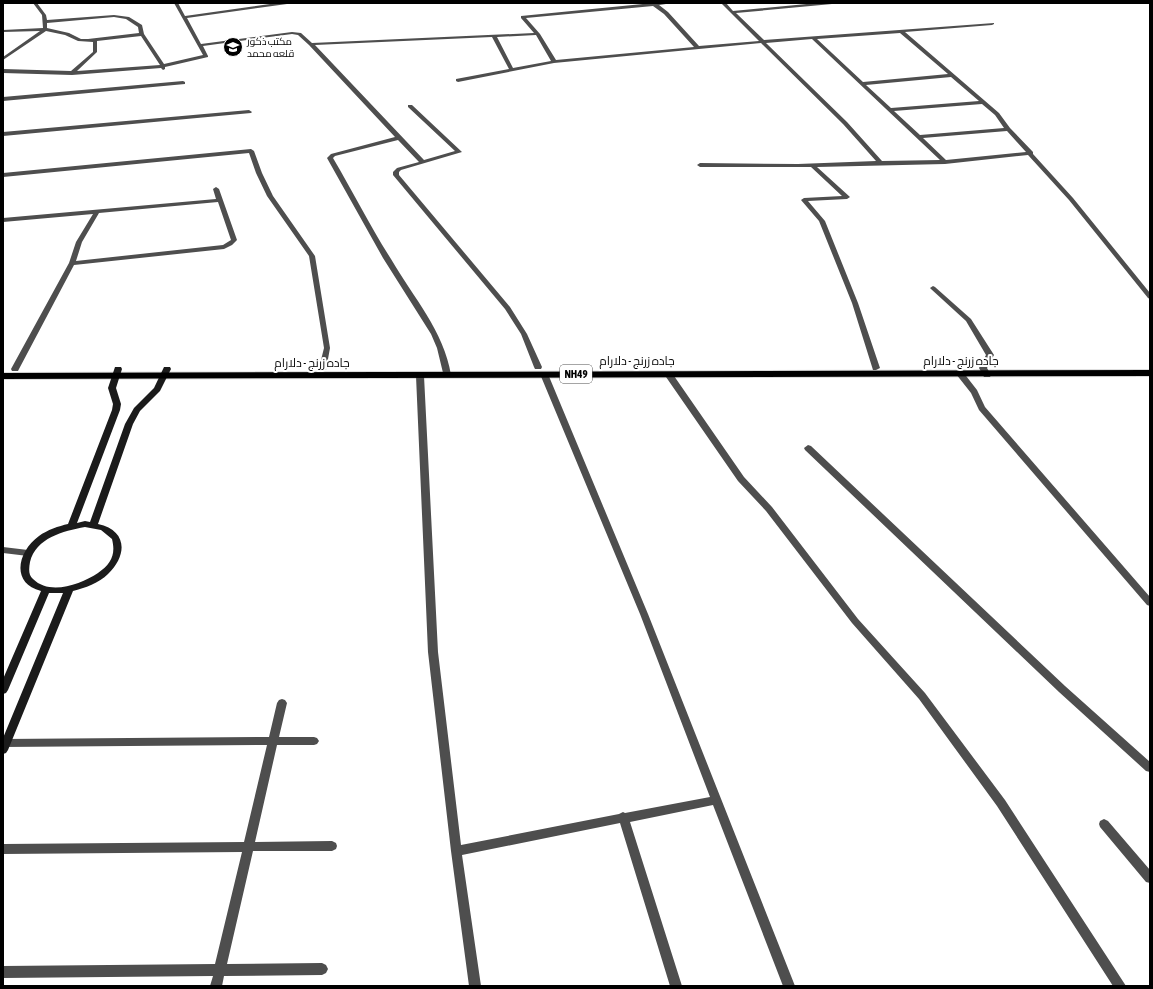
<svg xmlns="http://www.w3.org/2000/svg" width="1153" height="989" viewBox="0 0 1153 989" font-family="'Asap Condensed',Cairo,sans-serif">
<rect width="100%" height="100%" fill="#fff"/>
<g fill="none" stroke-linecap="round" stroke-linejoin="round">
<defs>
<path id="highway" d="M 1150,370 L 1150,376 L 3,379 L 3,373 Z"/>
</defs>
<!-- highway casing -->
<use href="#highway" stroke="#dbdbdb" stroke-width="2"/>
<!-- street -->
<path fill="#4e4e4e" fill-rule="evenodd" d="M 33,3 L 37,3 L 46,15 L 47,20 L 114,15 L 129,17 L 142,25 L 144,34 L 164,64 L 203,55 L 174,3 L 178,3 L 185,16 L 277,3 L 289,3 L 287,4 L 187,18 L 201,44 L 292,32 L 301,33 L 312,43 L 534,33 L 521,18 L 521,16 L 653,3 L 673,3 L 659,5 L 668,12 L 699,46 L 759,41 L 721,3 L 726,3 L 733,11 L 817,3 L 834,3 L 832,4 L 736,13 L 764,40 L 994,23 L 994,24 L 992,25 L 905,32 L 999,113 L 1010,128 L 1033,152 L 1033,154 L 1073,198 L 1150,293 L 1150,299 L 1148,298 L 1069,200 L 1028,155 L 945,164 L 817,167 L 850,197 L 847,199 L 808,201 L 825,221 L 858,303 L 880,368 L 876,370 L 873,370 L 852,303 L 819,221 L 801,200 L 804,198 L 842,196 L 811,167 L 700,167 L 697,165 L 700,163 L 798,164 L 876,161 L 843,124 L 761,43 L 554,63 L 458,82 L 456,81 L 456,79 L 509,69 L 492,37 L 315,45 L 424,160 L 455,151 L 408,107 L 408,105 L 412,105 L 462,152 L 401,170 L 399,172 L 399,175 L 510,307 L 527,334 L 542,367 L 541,369 L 535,369 L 534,367 L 521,334 L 505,309 L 393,175 L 393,172 L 397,168 L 419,162 L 398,140 L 335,156 L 333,158 C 353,192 370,226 391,259 C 413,297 444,331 451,375 L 450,377 L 444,377 L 437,348 L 431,334 L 383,258 L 327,158 L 331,154 L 395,137 L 309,45 L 298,35 L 292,34 L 203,46 L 208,56 L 208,57 L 165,67 L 165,69 L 163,70 L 161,68 L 72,75 L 3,73 L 3,69 L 71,71 L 93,52 L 93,42 L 78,41 L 65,35 L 46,31 L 3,60 L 3,57 L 40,31 L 3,32 L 3,30 L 43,28 L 42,15 ZM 653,6 L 664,14 L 694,47 L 556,60 L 540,34 L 526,18 ZM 114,17 L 126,19 L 138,27 L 139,33 L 88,39 L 81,39 L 69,33 L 47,28 L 47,23 ZM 900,33 L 948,74 L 863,82 L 817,39 ZM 536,35 L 551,61 L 513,68 L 497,37 ZM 141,36 L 160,65 L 77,71 L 97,52 L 97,41 ZM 812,39 L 940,160 L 882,161 L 847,122 L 766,43 ZM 951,77 L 979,101 L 891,108 L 866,85 ZM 982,104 L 995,115 L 1004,128 L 920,135 L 894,111 ZM 1007,131 L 1026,152 L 946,160 L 923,138 Z
M 183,81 L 185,82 L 185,84 L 3,101 L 3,97 Z
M 249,110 L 252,112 L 251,113 L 3,136 L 3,132 Z
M 251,149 L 254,151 L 262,173 L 273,196 L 315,256 L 330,348 L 326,370 L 323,370 L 319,368 L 324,348 L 309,256 L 267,196 L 256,173 L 249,153 L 3,177 L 3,173 Z
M 216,187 L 219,189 L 237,240 L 232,245 L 224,249 L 74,265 L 19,369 L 18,371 L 12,371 L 11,369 L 69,263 L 76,242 L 93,214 L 3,222 L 3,218 L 216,199 L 213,189 ZM 218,202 L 231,240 L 223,245 L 76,261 L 82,242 L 99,213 Z
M 933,286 L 935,287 L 971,319 L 994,355 L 987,368 L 991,375 L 990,377 L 984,377 L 979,368 L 986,355 L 966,321 L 931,289 L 930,288 Z
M 541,372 L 544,372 L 548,374 L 648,614 L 795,986 L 783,986 L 713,805 L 630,822 L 682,986 L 670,986 L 620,823 L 462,855 L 481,986 L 469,986 L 451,851 L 428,652 L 416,376 L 417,374 L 423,374 L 424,376 L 438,652 L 461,845 L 619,814 L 623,812 L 625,813 L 710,797 L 640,614 L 540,374 Z
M 957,372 L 963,372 L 977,390 L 985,407 L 1150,597 L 1150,606 L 1147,605 L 979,410 L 971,393 L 956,374 Z
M 666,373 L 672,373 L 744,477 L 772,507 L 858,619 L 925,693 L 1005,800 L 1126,986 L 1113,986 L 997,806 L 919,699 L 852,623 L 766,511 L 738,481 L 666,377 L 665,375 Z
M 808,445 L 811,446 L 1065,686 L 1150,762 L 1150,772 L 1146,771 L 1059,692 L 805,450 L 804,448 Z
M 3,547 L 28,550 L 31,551 L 32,553 L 31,555 L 28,556 L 3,553 Z
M 282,699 L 285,700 L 287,703 L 279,737 L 314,737 L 317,738 L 319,741 L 317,744 L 314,745 L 277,745 L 255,842 L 332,841 L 336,843 L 337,846 L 336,849 L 332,851 L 253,851 L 227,964 L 322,963 L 326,965 L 328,969 L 326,973 L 322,975 L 224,976 L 222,986 L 210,986 L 213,976 L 3,978 L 3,966 L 215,964 L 242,852 L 3,854 L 3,844 L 244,842 L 267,745 L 3,747 L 3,739 L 269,737 L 277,703 L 279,700 Z
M 1104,819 L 1108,821 L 1150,870 L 1150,883 L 1146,882 L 1100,827 L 1099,824 L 1100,821 Z"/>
<!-- secondary -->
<path fill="#1b1b1b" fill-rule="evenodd" d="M 115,367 L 121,367 L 122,369 L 116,388 L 121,404 L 120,410 L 77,523 L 85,521 L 90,522 L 125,424 L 134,408 L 154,388 L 164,367 L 170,367 L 171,369 L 160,391 L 140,411 L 133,424 L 98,524 C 127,530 128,555 108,574 C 99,583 85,588 73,591 L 8,750 L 6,753 L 3,754 L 3,738 L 63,593 L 49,593 L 8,690 L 6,693 L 3,694 L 3,679 L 41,591 C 10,583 18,551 39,536 C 47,530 59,526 68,524 L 112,410 L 113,404 L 108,388 ZM 85,527 L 101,530 L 112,539 C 116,555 111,564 98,573 C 81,584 50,596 33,579 C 28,575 29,568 30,562 C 36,538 63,531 85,527 Z"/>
<!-- highway -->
<use href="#highway" fill="#000" fill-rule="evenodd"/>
</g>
<!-- icons -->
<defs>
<symbol id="school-disc" viewBox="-11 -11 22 22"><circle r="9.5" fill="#000" stroke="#fff"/><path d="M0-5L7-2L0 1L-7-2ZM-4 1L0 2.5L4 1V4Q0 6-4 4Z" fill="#fff"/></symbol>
</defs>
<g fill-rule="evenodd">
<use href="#school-disc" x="222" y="36" width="22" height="22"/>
</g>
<g text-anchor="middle" stroke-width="4" stroke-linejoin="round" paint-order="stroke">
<!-- far-poi labels -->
<g font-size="10" fill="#000" stroke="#fff" text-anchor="start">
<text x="247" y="45">مکتب ذکور<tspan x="247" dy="12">قلعه محمد</tspan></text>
</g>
<!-- shield labels -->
<rect fill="#fff" stroke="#4c4c4c" stroke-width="1" x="560" y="365" width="32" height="18" rx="3"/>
<g font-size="11" font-weight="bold" fill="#000">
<text x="576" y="378">NH49</text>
</g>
<!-- street labels -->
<g font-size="12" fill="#000" stroke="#fff">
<text x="637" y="365">جاده زرنج - دلارام</text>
<text x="961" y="365">جاده زرنج - دلارام</text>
<text x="312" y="367">جاده زرنج - دلارام</text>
</g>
</g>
<!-- border -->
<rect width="1153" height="989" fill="none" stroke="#000000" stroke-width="8"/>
</svg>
